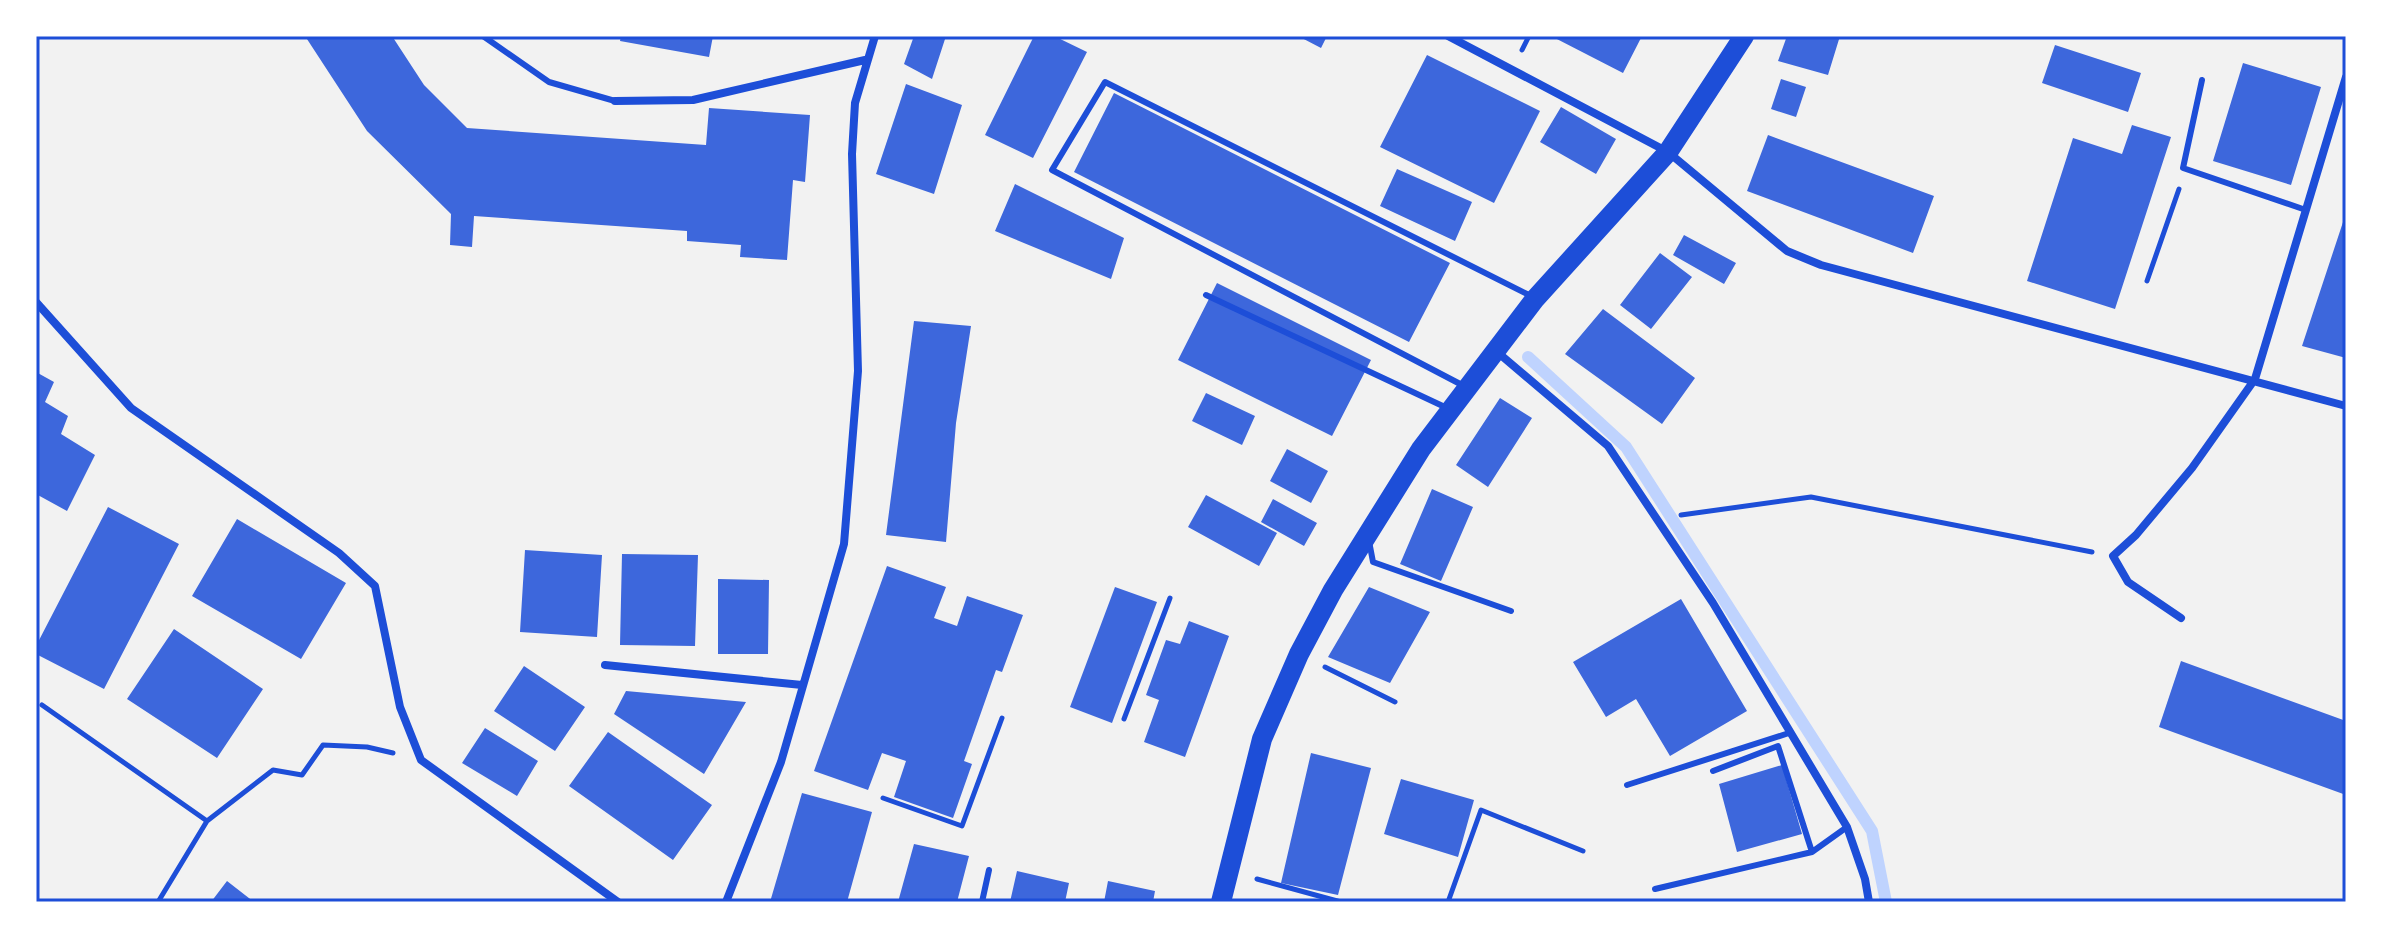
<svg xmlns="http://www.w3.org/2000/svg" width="2382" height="938" viewBox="0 0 2382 938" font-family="Ubuntu,sans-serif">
<rect width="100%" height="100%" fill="#f2f2f2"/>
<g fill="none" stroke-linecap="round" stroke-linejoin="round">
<!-- stream -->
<path stroke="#bfd3fe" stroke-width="12" d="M 1528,357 L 1626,447 L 1872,831 L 1886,902"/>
</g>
<!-- building -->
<path fill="#3d67dc" d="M 305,36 L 392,36 L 424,85 L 467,128 L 706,145 L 709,108 L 810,115 L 805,182 L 793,180 L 787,260 L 740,257 L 741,245 L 687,241 L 687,231 L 474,216 L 472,247 L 450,245 L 451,214 L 367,131 Z
M 621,36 L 713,36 L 709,57 L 620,41 Z
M 914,36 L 946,36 L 932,79 L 904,64 Z
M 1034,36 L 1054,36 L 1087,52 L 1033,158 L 985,135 Z
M 1298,36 L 1327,36 L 1321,48 Z
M 1551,36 L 1642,36 L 1623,73 Z
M 1787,36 L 1840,36 L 1828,75 L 1778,61 Z
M 2055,45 L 2141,73 L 2128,112 L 2042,83 Z
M 1427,55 L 1540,111 L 1494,203 L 1380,147 Z
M 2243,63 L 2321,87 L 2291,185 L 2213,161 Z
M 1781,79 L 1806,87 L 1796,117 L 1771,109 Z
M 906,84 L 962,105 L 934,194 L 876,174 Z
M 1114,93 L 1450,263 L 1409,342 L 1074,172 Z
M 1561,107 L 1616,139 L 1596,174 L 1540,142 Z
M 2132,125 L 2171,137 L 2115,309 L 2027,281 L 2073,138 L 2122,154 Z
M 1768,135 L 1934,196 L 1913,253 L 1747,191 Z
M 1397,169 L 1472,202 L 1455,241 L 1380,206 Z
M 1015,184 L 1124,238 L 1111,279 L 995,231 Z
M 2345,216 L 2346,216 L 2346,358 L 2302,346 Z
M 1684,235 L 1736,263 L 1724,284 L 1673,255 Z
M 1660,253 L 1692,277 L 1651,329 L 1620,305 Z
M 1217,283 L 1371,360 L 1332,436 L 1178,360 Z
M 1603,309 L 1695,378 L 1662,424 L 1565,354 Z
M 914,321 L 971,326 L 956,423 L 946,542 L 886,535 Z
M 36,372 L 54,382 L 45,402 L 68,416 L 61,434 L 95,455 L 67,511 L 36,494 Z
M 1206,393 L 1255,416 L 1242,445 L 1192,421 Z
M 1500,398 L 1532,418 L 1488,487 L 1456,465 Z
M 1287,449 L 1328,471 L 1311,503 L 1270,481 Z
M 1432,489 L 1473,507 L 1441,581 L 1400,564 Z
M 1206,495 L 1277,533 L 1259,566 L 1188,527 Z
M 1273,499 L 1317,523 L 1304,546 L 1261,522 Z
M 108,507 L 179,544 L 104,689 L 36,654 L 36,646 Z
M 237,519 L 346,583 L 301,659 L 192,596 Z
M 525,550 L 602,555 L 597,637 L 520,632 Z
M 622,554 L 698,555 L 695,646 L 620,645 Z
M 887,566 L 946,587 L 934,618 L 957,626 L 967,596 L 1023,615 L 1002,672 L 996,670 L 964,761 L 972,764 L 953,818 L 894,797 L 906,761 L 882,753 L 868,790 L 814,771 Z
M 718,579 L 769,580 L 768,654 L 718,654 Z
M 1115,587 L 1157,602 L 1112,723 L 1070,707 Z
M 1369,587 L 1430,612 L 1390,683 L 1328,657 Z
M 1681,599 L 1747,711 L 1670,756 L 1636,699 L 1606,717 L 1573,662 Z
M 1189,621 L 1229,636 L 1185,757 L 1144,742 L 1159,700 L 1146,695 L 1166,640 L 1180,644 Z
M 174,629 L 263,689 L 217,758 L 127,699 Z
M 2181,661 L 2346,721 L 2346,795 L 2159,727 Z
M 524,666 L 585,707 L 555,751 L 494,711 Z
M 626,691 L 746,702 L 704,774 L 614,714 Z
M 485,728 L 538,761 L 517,796 L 462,763 Z
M 608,732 L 712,805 L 673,860 L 569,786 Z
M 1311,753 L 1371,768 L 1338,895 L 1281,883 Z
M 1782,765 L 1802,834 L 1737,852 L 1719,784 Z
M 1401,779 L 1474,800 L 1458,857 L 1384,834 Z
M 802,793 L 872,812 L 847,902 L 770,902 Z
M 914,844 L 969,856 L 957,902 L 898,902 Z
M 1017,871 L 1069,883 L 1065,902 L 1010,902 Z
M 227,881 L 254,902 L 211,902 Z
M 1108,881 L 1155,891 L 1153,902 L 1104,902 Z"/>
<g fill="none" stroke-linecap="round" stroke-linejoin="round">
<!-- path -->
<path stroke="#1d4ed8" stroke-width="5" d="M 1522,50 L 1529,36
M 2147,281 L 2179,189
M 1681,515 L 1811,497 L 2092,552
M 1325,667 L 1395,702
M 42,705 L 207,821
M 1124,719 L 1170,598
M 883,798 L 962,826 L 1002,718
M 1257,879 L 1341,902
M 158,902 L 207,821 L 273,770 L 302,775 L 323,745 L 367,747 L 393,753
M 1448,902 L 1481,810 L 1583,851"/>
<!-- service -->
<path stroke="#1d4ed8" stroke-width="6" d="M 483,36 L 549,82 L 615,101
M 2202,80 L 2183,168 L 2303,209
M 1206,295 L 1447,408
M 1464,386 L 1052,170 L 1105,82 L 1531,296
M 1369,541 L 1373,562 L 1511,611
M 1713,771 L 1778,746 L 1812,852
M 1627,785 L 1789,733
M 1655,889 L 1812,852 L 1847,827
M 982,902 L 989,870"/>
<!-- minor -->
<path stroke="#1d4ed8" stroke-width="8" d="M 1448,36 L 1668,152 L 1787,251 L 1821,265 L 2346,406
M 615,101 L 693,100 L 865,60
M 36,302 L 131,408 L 339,553 L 375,586 L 400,707 L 421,760 L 618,902
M 1496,351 L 1608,446 L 1713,603 L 1847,827 L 1865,879 L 1869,902
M 2181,618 L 2128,582 L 2113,556 L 2136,535 L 2192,468 L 2255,379 L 2346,77
M 605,665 L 802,685
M 726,902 L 781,762 L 844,544 L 858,371 L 852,154 L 855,103 L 875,36"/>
<!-- primary -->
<path stroke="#1d4ed8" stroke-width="20" d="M 1221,902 L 1262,739 L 1299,654 L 1333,590 L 1421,449 L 1535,299 L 1668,152 L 1744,36"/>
</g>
<!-- border -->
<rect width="2382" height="938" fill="none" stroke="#ffffff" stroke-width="76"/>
<rect x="38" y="38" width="2306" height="862" fill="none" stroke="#1d4ed8" stroke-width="3"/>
</svg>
